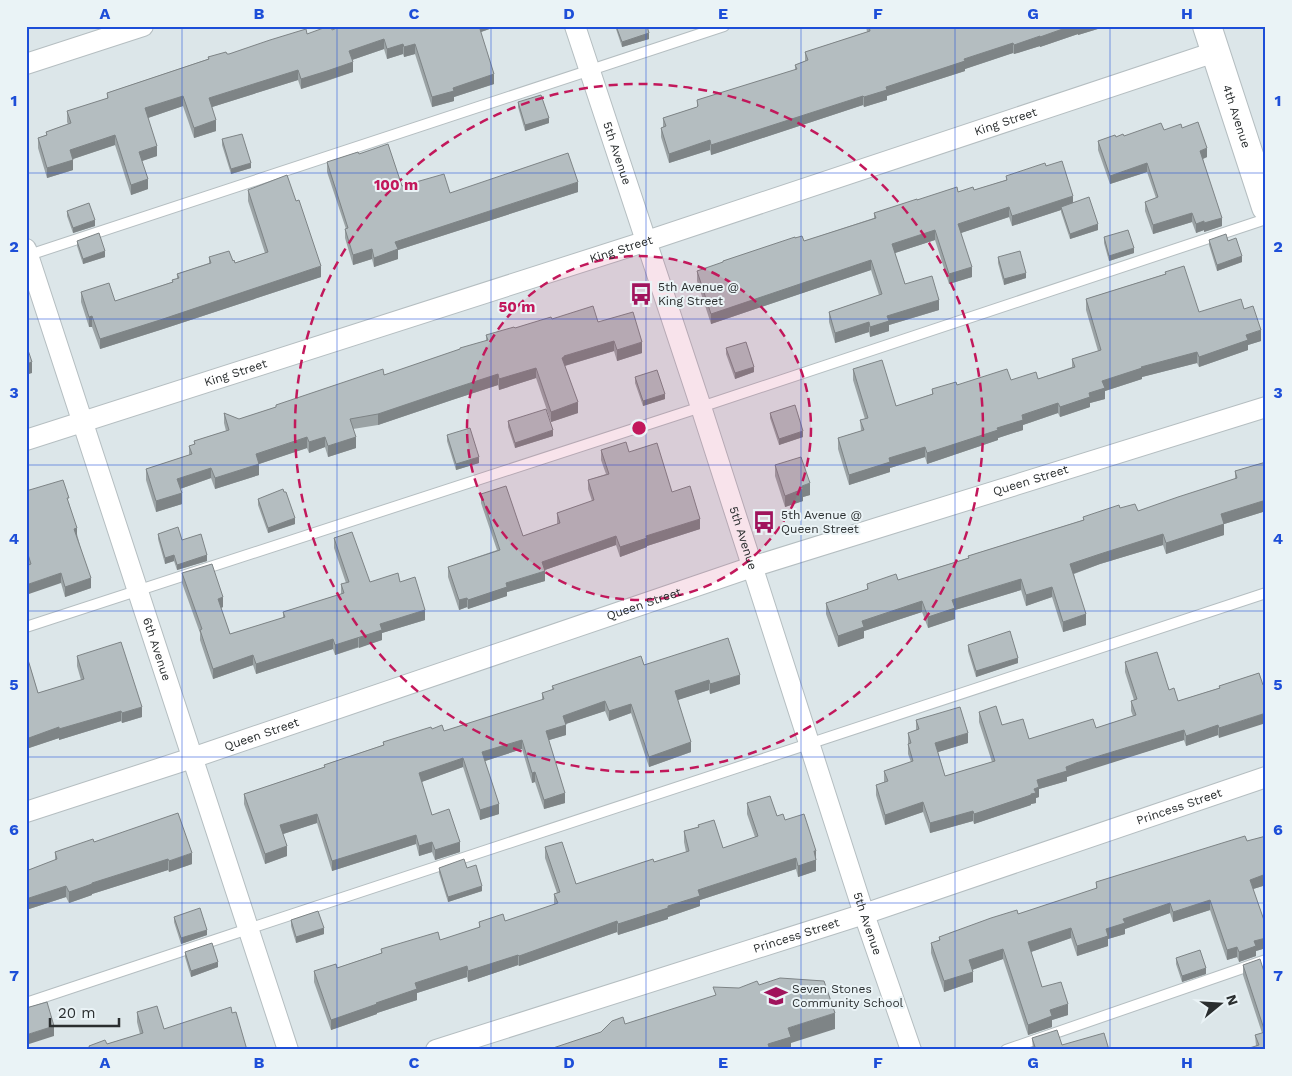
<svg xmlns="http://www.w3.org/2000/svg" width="1292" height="1076" viewBox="0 0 1292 1076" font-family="'Work Sans',sans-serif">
<rect width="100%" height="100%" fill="#dce6e9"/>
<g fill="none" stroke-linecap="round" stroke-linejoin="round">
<defs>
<path id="lane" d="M 26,256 L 724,26
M 26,627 L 701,407 L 1266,219
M 26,1003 L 248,929 L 1266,593
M 1006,1050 L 1266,960"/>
<g id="street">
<path id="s1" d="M 575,26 L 701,407 L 864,914 L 911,1050"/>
<path d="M 26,64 L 143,26"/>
<path id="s2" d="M 26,249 L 288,1050"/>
<path id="s3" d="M 26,440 L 647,241 L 1215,52"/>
<path id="s4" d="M 26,812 L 192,758 L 752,567 L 1266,407"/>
<path id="s5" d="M 436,1050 L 864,914 L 1266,777"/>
</g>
<g id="secondary">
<path id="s6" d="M 1207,26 L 1266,207"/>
</g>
</defs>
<!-- lane casing -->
<use href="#lane" stroke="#b5bec1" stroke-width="12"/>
<!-- street casing -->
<use href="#street" stroke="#b5bec1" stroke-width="22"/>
<!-- secondary casing -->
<use href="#secondary" stroke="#b5bec1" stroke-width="30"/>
<!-- lane -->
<use href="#lane" stroke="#fff" stroke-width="10"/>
<!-- street -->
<use href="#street" stroke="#fff" stroke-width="20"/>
<!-- secondary -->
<use href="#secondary" stroke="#fff" stroke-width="28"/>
</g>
<!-- wall -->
<path fill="#9ba3a5" d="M 342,26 L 498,26 L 481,32 L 494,84 L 454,97 L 454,101 L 432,107 L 415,54 L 404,57 L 403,54 L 387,59 L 384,49 L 352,60 L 353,72 L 327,81 L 301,89 L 298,80 L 212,107 L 216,131 L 194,138 L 183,106 L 148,118 L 157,156 L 142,161 L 148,189 L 131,195 L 115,145 L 73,159 L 73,170 L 47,178 L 38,148 L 38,138 L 46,135 L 46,132 L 68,124 L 67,122 L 67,111 L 107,99 L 107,93 L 208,59 L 208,57 L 229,54 L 307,34 L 332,30 Z
M 615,26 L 647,26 L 649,39 L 622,47 Z
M 866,26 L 1101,26 L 1101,28 L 1078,35 L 1078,34 L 1040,47 L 1040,46 L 1014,54 L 1013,53 L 965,69 L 965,71 L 887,96 L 887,100 L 864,107 L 863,105 L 711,155 L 710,150 L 669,163 L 661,137 L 661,128 L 663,127 L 663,118 L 697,107 L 697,100 L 795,70 L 795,65 L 805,61 L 805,52 L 867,32 Z
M 518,102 L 549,123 L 525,131 L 518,107 Z
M 1182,128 L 1207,157 L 1203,159 L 1222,226 L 1204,232 L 1204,230 L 1196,233 L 1192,222 L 1153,234 L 1145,211 L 1145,202 L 1156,198 L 1147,172 L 1110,184 L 1098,150 L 1098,141 L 1116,137 L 1124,136 Z
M 222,139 L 251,168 L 231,174 L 222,145 Z
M 359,154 L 402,186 L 450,193 L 578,192 L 398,250 L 398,259 L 374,267 L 372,259 L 353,265 L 345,238 L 345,229 L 346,229 L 327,172 L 327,162 Z
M 1046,166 L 1073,202 L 1098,230 L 1070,239 L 1061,212 L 1061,210 L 1012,226 L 1009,217 L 961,233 L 972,277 L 949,284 L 935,240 L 895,253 L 905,284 L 939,310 L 889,325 L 889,331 L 870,337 L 869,332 L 835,343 L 829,322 L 829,312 L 879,295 L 871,270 L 711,324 L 697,281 L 697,271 L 723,263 L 723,261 L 795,238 L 804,241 L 874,218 L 874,213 L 917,200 L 958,192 L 974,190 L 1006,180 L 1006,176 Z
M 248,190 L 321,277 L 160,330 L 100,349 L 92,327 L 89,327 L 81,302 L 81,292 L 115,301 L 172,282 L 172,280 L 177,279 L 177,274 L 209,263 L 209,257 L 233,261 L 235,263 L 265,253 L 248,201 Z
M 67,211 L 95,226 L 73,233 L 67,216 Z
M 1104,237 L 1134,253 L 1109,261 L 1104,243 Z
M 1209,240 L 1228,241 L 1242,262 L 1217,271 L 1209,245 Z
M 77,241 L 105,257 L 83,264 L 77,246 Z
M 998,257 L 1026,278 L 1004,285 L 998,263 Z
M 1165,272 L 1199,312 L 1244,309 L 1261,341 L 1248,345 L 1248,350 L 1199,367 L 1197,363 L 1142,377 L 1142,379 L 1105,391 L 1105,399 L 1090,403 L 1090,407 L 1060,417 L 1058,413 L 1023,425 L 1023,430 L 998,438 L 998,440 L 927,464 L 925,457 L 890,468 L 890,472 L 849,485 L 838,449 L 838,438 L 861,431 L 860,420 L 865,419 L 853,380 L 853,369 L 896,406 L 932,394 L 932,389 L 957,385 L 1038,379 L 1072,367 L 1072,359 L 1098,351 L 1086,310 L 1086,299 L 1165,274 Z
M 552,319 L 598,322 L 642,353 L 617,361 L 614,351 L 565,366 L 578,413 L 551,422 L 536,378 L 499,390 L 498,385 L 452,400 L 378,425 L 353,429 L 356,448 L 328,457 L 325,447 L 309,453 L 307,448 L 259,464 L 259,475 L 215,489 L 211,478 L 180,489 L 182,504 L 156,512 L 146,480 L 146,469 L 189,455 L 189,446 L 194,445 L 194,441 L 226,431 L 224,423 L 224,413 L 239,419 L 276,407 L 276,405 L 384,375 L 486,341 L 486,335 Z
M 726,348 L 754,372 L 735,379 L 726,354 Z
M 635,377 L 665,399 L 643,406 L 635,383 Z
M 770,413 L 803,437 L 779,445 L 770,418 Z
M 508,421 L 553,436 L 515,448 L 508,427 Z
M 447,435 L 479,463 L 456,470 L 447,441 Z
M 601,450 L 629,452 L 672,492 L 700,529 L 647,546 L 647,547 L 620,557 L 616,545 L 545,570 L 545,581 L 507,592 L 507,596 L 468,609 L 467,607 L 459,610 L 448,577 L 448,567 L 497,550 L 481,503 L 481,494 L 523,536 L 557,524 L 557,513 L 592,501 L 588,489 L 588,480 L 606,474 L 601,460 Z
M 1266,462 L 1266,511 L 1224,524 L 1224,535 L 1166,554 L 1163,545 L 1100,564 L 1074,574 L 1086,625 L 1063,632 L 1052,597 L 1026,606 L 1021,590 L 955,610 L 955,619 L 928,628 L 922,612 L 864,631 L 864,638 L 838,647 L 826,614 L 826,603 L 867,590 L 867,584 L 898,580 L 968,558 L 968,556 L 1083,520 L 1083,517 L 1120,508 L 1138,511 L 1235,479 L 1235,471 Z
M 775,465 L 810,495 L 803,497 L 803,501 L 785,507 L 775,476 Z
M 26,491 L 69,503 L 91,588 L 65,597 L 61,583 L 28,565 L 26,558 Z
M 258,499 L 295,524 L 268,533 L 258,505 Z
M 158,534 L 182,540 L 207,561 L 177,570 L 174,561 L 165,564 L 158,539 Z
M 334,538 L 370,582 L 400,582 L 425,620 L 382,633 L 382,640 L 335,655 L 333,649 L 256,674 L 253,665 L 213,679 L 200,640 L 200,633 L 182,583 L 182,573 L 223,607 L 221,608 L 230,634 L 283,618 L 283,612 L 341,594 L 341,584 L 346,583 L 334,548 Z
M 968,645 L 1018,663 L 976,677 L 968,651 Z
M 26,653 L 38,693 L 81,680 L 77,666 L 77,656 L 142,717 L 122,723 L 121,721 L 59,740 L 59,738 L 26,749 Z
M 1125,662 L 1169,690 L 1178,701 L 1219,688 L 1219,686 L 1259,673 L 1219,738 L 1218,735 L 1186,746 L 1184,740 L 1076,773 L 1067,777 L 1067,781 L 1039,789 L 1039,797 L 1036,798 L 1036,803 L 1031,804 L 1031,805 L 974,824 L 973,821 L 930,833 L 923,812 L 885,825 L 876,795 L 876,785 L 884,782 L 884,771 L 911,762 L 908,754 L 908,733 L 916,730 L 916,720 L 968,743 L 938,752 L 945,776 L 992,762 L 979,722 L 979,712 L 1029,739 L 1096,728 L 1133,716 L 1131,711 L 1131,701 L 1134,700 L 1125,672 Z
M 644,665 L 740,684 L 710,694 L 709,690 L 677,700 L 691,752 L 649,767 L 631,713 L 609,721 L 605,711 L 565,724 L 566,735 L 549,740 L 565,803 L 544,809 L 535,782 L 532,783 L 522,749 L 485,761 L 499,814 L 480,820 L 463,767 L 421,782 L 432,815 L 460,852 L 435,860 L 432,852 L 419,856 L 416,844 L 332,871 L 317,823 L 283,834 L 287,856 L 265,864 L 244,804 L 244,794 L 324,767 L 324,765 L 383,745 L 383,742 L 432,729 L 444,731 L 542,700 L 542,693 L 552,690 L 552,686 Z
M 747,803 L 777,816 L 785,820 L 816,857 L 816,871 L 798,877 L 796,869 L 700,900 L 700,906 L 668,917 L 668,919 L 618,935 L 617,932 L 519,966 L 518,965 L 468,982 L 467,977 L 417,993 L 417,1000 L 377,1013 L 377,1014 L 331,1030 L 314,982 L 314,971 L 337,968 L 381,953 L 381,949 L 440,940 L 479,928 L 479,922 L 505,921 L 554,905 L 554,894 L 557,893 L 545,858 L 545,847 L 576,884 L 654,862 L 686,852 L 684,842 L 684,831 L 698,827 L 698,825 L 723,848 L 755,837 L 747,814 Z
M 1266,836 L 1266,885 L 1253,889 L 1266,926 L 1266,948 L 1256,951 L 1256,956 L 1239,962 L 1237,957 L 1227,960 L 1210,910 L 1173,922 L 1170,913 L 1125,929 L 1125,934 L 1108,939 L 1108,946 L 1077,956 L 1071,938 L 1031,952 L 1042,987 L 1068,1015 L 1052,1020 L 1052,1027 L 1028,1035 L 1003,959 L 972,970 L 973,982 L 944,992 L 931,953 L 931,943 L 939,940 L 939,937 L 1018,914 L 1096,889 L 1096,882 Z
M 94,842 L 192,864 L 169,872 L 168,870 L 92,894 L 92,895 L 69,903 L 66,897 L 26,910 L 26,871 L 55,860 L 55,852 Z
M 439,868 L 467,868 L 482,891 L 448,902 L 439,873 Z
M 174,917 L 207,935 L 181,944 L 174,922 Z
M 291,920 L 324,934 L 296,943 L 291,926 Z
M 185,952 L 218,967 L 191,977 L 185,957 Z
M 1176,958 L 1206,974 L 1182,982 L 1176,964 Z
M 1243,965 L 1266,978 L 1266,1050 L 1256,1046 L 1255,1035 L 1262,1033 L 1243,975 Z
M 137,1012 L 164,1029 L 232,1013 L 247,1050 L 89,1050 L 89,1046 L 107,1044 L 140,1034 L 137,1022 Z
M 1032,1038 L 1062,1045 L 1109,1050 L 1033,1050 Z"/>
<!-- shaded-wall -->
<path fill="#7e8486" d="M 478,26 L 498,26 L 478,33 Z
M 1071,26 L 1078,26 L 1078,34 L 1040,47 L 1040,37 Z
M 1078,26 L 1101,26 L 1101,28 L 1078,35 Z
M 649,33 L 649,39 L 622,47 L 622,42 Z
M 1040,36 L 1040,46 L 1014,54 L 1014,45 Z
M 384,39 L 384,49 L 349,61 L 349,51 Z
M 1013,43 L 1013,53 L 965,69 L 965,71 L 887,96 L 887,100 L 864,107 L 864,97 L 886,87 L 964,59 Z
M 403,44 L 403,54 L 387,59 L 387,49 Z
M 415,44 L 415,54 L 404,57 L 404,47 Z
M 353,62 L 353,72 L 301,89 L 301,79 Z
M 298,70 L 298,80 L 209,108 L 209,98 Z
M 494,74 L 494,84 L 454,97 L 454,101 L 432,107 L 432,97 L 453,88 Z
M 183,96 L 183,106 L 145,119 L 145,108 Z
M 863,96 L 863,105 L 711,155 L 711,145 Z
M 549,118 L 549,123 L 525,131 L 525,125 Z
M 216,120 L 216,131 L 194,138 L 194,128 Z
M 115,135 L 115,145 L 70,160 L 70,150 Z
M 710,140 L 710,150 L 669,163 L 669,154 Z
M 157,146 L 157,156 L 139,162 L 139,152 Z
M 1207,148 L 1207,157 L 1200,160 L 1200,151 Z
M 73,160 L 73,170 L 47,178 L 47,168 Z
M 251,163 L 251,168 L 231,174 L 231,169 Z
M 1147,163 L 1147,172 L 1110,184 L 1110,176 Z
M 148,179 L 148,189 L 131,195 L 131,185 Z
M 578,182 L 578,192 L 398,250 L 398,259 L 374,267 L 374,258 L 395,242 Z
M 1073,196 L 1073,206 L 1061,207 L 1061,210 L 1012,226 L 1012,216 Z
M 1009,207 L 1009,217 L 958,234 L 958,224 Z
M 1192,213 L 1192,222 L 1153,234 L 1153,225 Z
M 1222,218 L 1222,226 L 1204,232 L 1204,223 Z
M 95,220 L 95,226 L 73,233 L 73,228 Z
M 1204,221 L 1204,230 L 1196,233 L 1196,224 Z
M 1098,224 L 1098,230 L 1070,239 L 1070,234 Z
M 935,230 L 935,240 L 892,254 L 892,244 Z
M 1134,248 L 1134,253 L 1109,261 L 1109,256 Z
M 372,249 L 372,259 L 353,265 L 353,255 Z
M 105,251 L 105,257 L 83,264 L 83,259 Z
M 1242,256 L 1242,262 L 1217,271 L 1217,265 Z
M 871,260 L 871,270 L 711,324 L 711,314 Z
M 321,266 L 321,277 L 160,330 L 100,349 L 100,339 Z
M 972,267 L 972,277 L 949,284 L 949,274 Z
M 1026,273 L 1026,278 L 1004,285 L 1004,279 Z
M 939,300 L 939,310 L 889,325 L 889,331 L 870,337 L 870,327 L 887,316 Z
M 92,316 L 92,327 L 89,327 L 89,317 Z
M 869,322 L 869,332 L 835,343 L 835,333 Z
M 1261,330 L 1261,341 L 1248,345 L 1248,350 L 1199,367 L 1199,357 L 1246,335 Z
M 614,341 L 614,351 L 564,366 L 562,358 L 564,356 Z
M 642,342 L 642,353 L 617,361 L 617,350 Z
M 1197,352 L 1197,363 L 1142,377 L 1142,379 L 1105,391 L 1105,399 L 1090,403 L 1090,407 L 1060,417 L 1060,407 L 1089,393 L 1102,381 L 1141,367 Z
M 32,362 L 32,373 L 26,375 L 26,364 Z
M 754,367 L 754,372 L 735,379 L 735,373 Z
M 536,368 L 536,378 L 499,390 L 499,379 Z
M 498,374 L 498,385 L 452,400 L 378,425 L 378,414 L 452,389 Z
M 665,394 L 665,399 L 643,406 L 643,401 Z
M 578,402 L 578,413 L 551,422 L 551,412 Z
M 1058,403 L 1058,413 L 1023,425 L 1023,430 L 998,438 L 998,440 L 927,464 L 927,453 L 997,428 L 1022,415 Z
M 553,430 L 553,436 L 515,448 L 515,443 Z
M 803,431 L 803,437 L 779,445 L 779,439 Z
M 307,437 L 307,448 L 256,465 L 256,454 Z
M 325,437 L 325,447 L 309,453 L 309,442 Z
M 356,437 L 356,448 L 328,457 L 328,446 Z
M 925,447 L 925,457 L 890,468 L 890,472 L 849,485 L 849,475 L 889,458 Z
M 479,457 L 479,463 L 456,470 L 456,464 Z
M 259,464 L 259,475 L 215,489 L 215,478 Z
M 211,468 L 211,478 L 177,490 L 177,479 Z
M 810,483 L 810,495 L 803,497 L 803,501 L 785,507 L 785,496 L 802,486 Z
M 182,493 L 182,504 L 156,512 L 156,501 Z
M 1266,500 L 1266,511 L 1221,525 L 1221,514 Z
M 295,518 L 295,524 L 268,533 L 268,528 Z
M 700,519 L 700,529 L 647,546 L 647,547 L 620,557 L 620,547 L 646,536 Z
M 1224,524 L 1224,535 L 1166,554 L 1166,543 Z
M 77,528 L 77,538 L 74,529 Z
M 1163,534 L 1163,545 L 1100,564 L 1070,575 L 1070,564 L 1100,554 Z
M 616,536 L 616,545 L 542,571 L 542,562 Z
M 174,555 L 174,561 L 165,564 L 165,558 Z
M 207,555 L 207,561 L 177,570 L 177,565 Z
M 545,571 L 545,581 L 507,592 L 507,596 L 468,609 L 468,600 L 506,583 Z
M 61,573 L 61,583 L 26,595 L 26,585 Z
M 91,578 L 91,588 L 65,597 L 65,587 Z
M 1021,579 L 1021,590 L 955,610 L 955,619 L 928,628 L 928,617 L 952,600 Z
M 1052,587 L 1052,597 L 1026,606 L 1026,595 Z
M 223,597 L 223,607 L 218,609 L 218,599 Z
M 467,598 L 467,607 L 459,610 L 459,600 Z
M 922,601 L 922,612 L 864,631 L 864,638 L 838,647 L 838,636 L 862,621 Z
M 425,610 L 425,620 L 382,633 L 382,640 L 359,648 L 359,638 L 380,624 Z
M 1086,614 L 1086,625 L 1063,632 L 1063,622 Z
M 358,637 L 358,647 L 335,655 L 335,645 Z
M 333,639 L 333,649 L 256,674 L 256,664 Z
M 253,655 L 253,665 L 213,679 L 213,669 Z
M 1018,658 L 1018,663 L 976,677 L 976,671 Z
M 740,675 L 740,684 L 710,694 L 710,684 Z
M 709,680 L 709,690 L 675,701 L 675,691 Z
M 605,701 L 605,711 L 563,725 L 563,716 Z
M 631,704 L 631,713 L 609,721 L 609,711 Z
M 142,707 L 142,717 L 122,723 L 122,713 Z
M 121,711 L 121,721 L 59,740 L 59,729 Z
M 1266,713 L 1266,723 L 1219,738 L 1219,728 Z
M 566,725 L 566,735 L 546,741 L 546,731 Z
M 1218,725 L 1218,735 L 1186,746 L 1186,736 Z
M 59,727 L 59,738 L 26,749 L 26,739 Z
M 1184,730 L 1184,740 L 1067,777 L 1067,781 L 1039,789 L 1039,797 L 1036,798 L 1036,803 L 1031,804 L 1031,805 L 974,824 L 974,814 L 1034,789 L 1037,780 L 1066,767 L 1076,763 Z
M 968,733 L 968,743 L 935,753 L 935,743 Z
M 522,740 L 522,749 L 482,762 L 482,752 Z
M 691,742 L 691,752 L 649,767 L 649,757 Z
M 463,758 L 463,767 L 419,783 L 419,773 Z
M 535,772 L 535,782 L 532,783 L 532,773 Z
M 565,793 L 565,803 L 544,809 L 544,800 Z
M 923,802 L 923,812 L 885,825 L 885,815 Z
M 499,804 L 499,814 L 480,820 L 480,810 Z
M 973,811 L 973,821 L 930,833 L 930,823 Z
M 317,814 L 317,823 L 280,835 L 280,825 Z
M 416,835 L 416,844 L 332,871 L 332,861 Z
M 432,842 L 432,852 L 419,856 L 419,846 Z
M 460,842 L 460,852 L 435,860 L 435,850 Z
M 287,846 L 287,856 L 265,864 L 265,854 Z
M 814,851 L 816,851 L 816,871 L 798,877 L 798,866 Z
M 192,853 L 192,864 L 169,872 L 169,861 Z
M 796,858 L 796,869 L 700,900 L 700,906 L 668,917 L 668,919 L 618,935 L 618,924 L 668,906 L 698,890 Z
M 168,859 L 168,870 L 92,894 L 92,895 L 69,903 L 69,892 L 92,883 Z
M 1266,874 L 1266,885 L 1250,890 L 1250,880 Z
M 66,886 L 66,897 L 26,910 L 26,899 Z
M 482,886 L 482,891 L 448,902 L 448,897 Z
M 1210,900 L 1210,910 L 1173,922 L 1173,912 Z
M 1170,903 L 1170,913 L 1125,929 L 1125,934 L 1108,939 L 1108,946 L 1077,956 L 1077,946 L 1123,919 Z
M 617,921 L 617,932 L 519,966 L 519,956 Z
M 324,928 L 324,934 L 296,943 L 296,937 Z
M 1071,928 L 1071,938 L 1028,953 L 1028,942 Z
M 207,930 L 207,935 L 181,944 L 181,938 Z
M 1266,938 L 1266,948 L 1256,951 L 1256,956 L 1239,962 L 1239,952 L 1254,941 Z
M 1237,947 L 1237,957 L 1227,960 L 1227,950 Z
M 1003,949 L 1003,959 L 969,971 L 969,960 Z
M 518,955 L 518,965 L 468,982 L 468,971 Z
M 218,962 L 218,967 L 191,977 L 191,971 Z
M 467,966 L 467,977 L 417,993 L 417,1000 L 377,1013 L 377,1014 L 331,1030 L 331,1020 L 376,1003 L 415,983 Z
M 1206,968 L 1206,974 L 1182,982 L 1182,976 Z
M 973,972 L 973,982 L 944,992 L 944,981 Z
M 1068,1004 L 1068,1015 L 1052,1020 L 1052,1027 L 1028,1035 L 1028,1025 L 1050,1010 Z
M 835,1013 L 835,1029 L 791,1043 L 791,1050 L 768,1050 L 768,1044 L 788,1028 Z
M 54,1026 L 54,1036 L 26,1045 L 26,1035 Z"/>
<!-- building -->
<path fill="#b4bdc0" stroke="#7e8486" d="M 329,26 L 331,26 L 332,30 L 342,26 L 479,26 L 494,74 L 453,88 L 454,91 L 432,97 L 415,44 L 404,47 L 403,44 L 387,49 L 384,39 L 349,51 L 353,62 L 327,71 L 301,79 L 298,70 L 209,98 L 216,120 L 194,128 L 183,96 L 145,108 L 157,146 L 139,152 L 148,179 L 131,185 L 115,135 L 70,150 L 73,160 L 47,168 L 38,138 L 47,135 L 46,132 L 71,123 L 67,111 L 108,98 L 107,93 L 209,59 L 208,57 L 226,52 L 227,54 L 229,54 L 270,40 L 306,29 L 307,34 Z
M 616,26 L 647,26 L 649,33 L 622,42 Z
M 869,26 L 1071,26 L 1040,37 L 1040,36 L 1014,45 L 1013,43 L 964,59 L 965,61 L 886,87 L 887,90 L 864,97 L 863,96 L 711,145 L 710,140 L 669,154 L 661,128 L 666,126 L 663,118 L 697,107 L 698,106 L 697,100 L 797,69 L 795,65 L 808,60 L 805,52 L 870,31 Z
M 541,95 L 549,118 L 525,125 L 518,102 Z
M 1198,122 L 1207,148 L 1200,151 L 1222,218 L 1204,223 L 1204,221 L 1196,224 L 1192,213 L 1153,225 L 1145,202 L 1158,197 L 1147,163 L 1110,176 L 1098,141 L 1115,135 L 1116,137 L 1123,134 L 1124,136 L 1161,123 L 1164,130 L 1181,124 L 1182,128 Z
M 242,134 L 251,163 L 231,169 L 222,139 Z
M 388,144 L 402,186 L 444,174 L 450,193 L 568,153 L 578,182 L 395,242 L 398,249 L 374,258 L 372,249 L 353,255 L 345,229 L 348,228 L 327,162 L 358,152 L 359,154 Z
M 1062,161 L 1073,196 L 1012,216 L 1009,207 L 958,224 L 972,267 L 949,274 L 935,230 L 892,244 L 905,284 L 932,276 L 939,300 L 887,316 L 889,321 L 870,327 L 869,322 L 835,333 L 829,312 L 882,294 L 871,260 L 711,314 L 697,271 L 723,262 L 723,261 L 795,237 L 795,238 L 802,236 L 804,241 L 876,218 L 874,213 L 917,199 L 917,200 L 957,187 L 958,192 L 973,187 L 974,190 L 1007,180 L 1006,176 L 1045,163 L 1046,166 Z
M 287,175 L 296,201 L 299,200 L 321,266 L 160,320 L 100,339 L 92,316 L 89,317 L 81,292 L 109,283 L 115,301 L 173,282 L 172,280 L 179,278 L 177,274 L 211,263 L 209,257 L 229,251 L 233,261 L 234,260 L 235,263 L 268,252 L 248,190 Z
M 1089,197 L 1098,224 L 1070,234 L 1061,207 Z
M 89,203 L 95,220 L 73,228 L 67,211 Z
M 1128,230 L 1134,248 L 1109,256 L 1104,237 Z
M 99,233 L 105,251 L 83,259 L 77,241 Z
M 1226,234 L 1228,241 L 1236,238 L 1242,256 L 1217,265 L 1209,240 Z
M 1020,251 L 1026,273 L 1004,279 L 998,257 Z
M 1184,266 L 1199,312 L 1241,299 L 1244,309 L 1253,306 L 1261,330 L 1246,335 L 1248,340 L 1199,357 L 1197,352 L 1141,367 L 1142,368 L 1102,381 L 1105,388 L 1089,393 L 1090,397 L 1060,407 L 1058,403 L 1022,415 L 1023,420 L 997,428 L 998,430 L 927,453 L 925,447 L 889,458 L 890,462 L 849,475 L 838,438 L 864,430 L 860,420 L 868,418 L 853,369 L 882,360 L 896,406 L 933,394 L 932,389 L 956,382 L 957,385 L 1007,369 L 1011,380 L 1036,372 L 1038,379 L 1075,367 L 1072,359 L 1101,350 L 1086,299 L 1166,274 L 1165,272 Z
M 593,306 L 598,322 L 633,312 L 642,342 L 617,350 L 614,341 L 564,356 L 564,357 L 562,358 L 578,402 L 551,412 L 536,368 L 499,379 L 498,374 L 452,389 L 378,414 L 350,419 L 356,437 L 328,446 L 325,437 L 309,442 L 307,437 L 256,454 L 259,464 L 215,478 L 211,468 L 177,479 L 182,493 L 156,501 L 146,469 L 192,454 L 189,446 L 195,444 L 194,441 L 229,430 L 224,413 L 239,419 L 276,407 L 276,405 L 383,369 L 384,375 L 460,349 L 460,348 L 488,340 L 486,335 L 514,327 L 515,328 L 551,317 L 552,319 Z
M 746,342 L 754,367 L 735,373 L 726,348 Z
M 26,344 L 32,362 L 26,364 Z
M 657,370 L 665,394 L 643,401 L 635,377 Z
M 795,405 L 803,431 L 779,439 L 770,413 Z
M 546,409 L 553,430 L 515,443 L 508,421 Z
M 470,428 L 479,457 L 456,464 L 447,435 Z
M 626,442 L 629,452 L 657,443 L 672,492 L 690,486 L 700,519 L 646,536 L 647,538 L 620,547 L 616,536 L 542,562 L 545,571 L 506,583 L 507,587 L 468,600 L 467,598 L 459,600 L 448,567 L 500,550 L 481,494 L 506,486 L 523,536 L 560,523 L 557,513 L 594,500 L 588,480 L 609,474 L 601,450 Z
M 801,457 L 810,483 L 802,486 L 803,489 L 785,496 L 775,465 Z
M 1266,462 L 1266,500 L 1221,514 L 1224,524 L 1166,543 L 1163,534 L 1100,554 L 1070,564 L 1086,614 L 1063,622 L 1052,587 L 1026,595 L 1021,579 L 952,600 L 955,608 L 928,617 L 922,601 L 862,621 L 864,627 L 838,636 L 826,603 L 868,589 L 867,584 L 896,574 L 898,580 L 969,558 L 968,556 L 1084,520 L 1083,517 L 1119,505 L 1120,508 L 1135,504 L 1138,511 L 1178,497 L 1237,478 L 1235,471 Z
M 63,480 L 69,498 L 67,498 L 77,528 L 74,529 L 91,578 L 65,587 L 61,573 L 26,585 L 26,566 L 31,564 L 26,548 L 26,491 Z
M 283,489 L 284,492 L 286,492 L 295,518 L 268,528 L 258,499 Z
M 178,527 L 182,540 L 201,534 L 207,555 L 177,565 L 174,555 L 165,558 L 158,534 Z
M 352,532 L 370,582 L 398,573 L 400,582 L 415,577 L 425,610 L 380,624 L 382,630 L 335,645 L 333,639 L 256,664 L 253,655 L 213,669 L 200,630 L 202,629 L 182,573 L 212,564 L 223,597 L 218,599 L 230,634 L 285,617 L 283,612 L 344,593 L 341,584 L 349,582 L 334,538 Z
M 1010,631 L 1018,658 L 976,671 L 968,645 Z
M 728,638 L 740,675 L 710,684 L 709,680 L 675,691 L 691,742 L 649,757 L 631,704 L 609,711 L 605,701 L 563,716 L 566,725 L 546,731 L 565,793 L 544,800 L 535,772 L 532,773 L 522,740 L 482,752 L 499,804 L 480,810 L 463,758 L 419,773 L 432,815 L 449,809 L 460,842 L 435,850 L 432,842 L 419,846 L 416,835 L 332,861 L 317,814 L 280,825 L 287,846 L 265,854 L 244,794 L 325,767 L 324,765 L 384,745 L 383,742 L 431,727 L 432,729 L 442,725 L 444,731 L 544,699 L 542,693 L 554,689 L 552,686 L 641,656 L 644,665 Z
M 121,642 L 142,707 L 122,713 L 121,711 L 59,729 L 59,727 L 26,739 L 26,653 L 38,693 L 84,679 L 77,656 Z
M 1157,652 L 1169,690 L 1174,688 L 1178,701 L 1220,688 L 1219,686 L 1259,673 L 1263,685 L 1266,684 L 1266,713 L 1219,728 L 1218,725 L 1186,736 L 1184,730 L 1076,763 L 1066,767 L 1067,771 L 1037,780 L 1039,787 L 1034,789 L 1036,793 L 1031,794 L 1031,795 L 974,814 L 973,811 L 930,823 L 923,802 L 885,815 L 876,785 L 888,781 L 884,771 L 913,761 L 908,744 L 911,743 L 908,733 L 919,729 L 916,720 L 960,707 L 968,733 L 935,743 L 945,776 L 995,761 L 979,712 L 996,706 L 1002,725 L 1023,719 L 1029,739 L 1093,719 L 1096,728 L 1136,715 L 1131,701 L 1137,699 L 1125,662 Z
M 770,796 L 777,816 L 783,814 L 785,820 L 804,814 L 816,851 L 814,851 L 816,860 L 798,866 L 796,858 L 698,890 L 700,896 L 668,906 L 668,908 L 618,924 L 617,921 L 519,956 L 518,955 L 468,971 L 467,966 L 415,983 L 417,989 L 376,1003 L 377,1004 L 331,1020 L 314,971 L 336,964 L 337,968 L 382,953 L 381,949 L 438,932 L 440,940 L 480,927 L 479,922 L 503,914 L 505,921 L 558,903 L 554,894 L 560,892 L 545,847 L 562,842 L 576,884 L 653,859 L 654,862 L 689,851 L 684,831 L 699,827 L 698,825 L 714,820 L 723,848 L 758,836 L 747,803 Z
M 178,813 L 192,853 L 169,861 L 168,859 L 92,883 L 92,884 L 69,892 L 66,886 L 26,899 L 26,871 L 57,859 L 55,852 L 93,839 L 94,842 Z
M 1245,836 L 1247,841 L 1266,836 L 1266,874 L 1250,880 L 1266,926 L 1266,938 L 1254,941 L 1256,946 L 1239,952 L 1237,947 L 1227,950 L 1210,900 L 1173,912 L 1170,903 L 1123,919 L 1125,923 L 1106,929 L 1108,936 L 1077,946 L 1071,928 L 1028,942 L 1042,987 L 1061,982 L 1068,1004 L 1050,1010 L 1052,1016 L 1028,1025 L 1003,949 L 969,960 L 973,972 L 944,981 L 931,943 L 940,940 L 939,937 L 991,918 L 1017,910 L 1018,914 L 1097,888 L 1096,882 Z
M 464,859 L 467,868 L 476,865 L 482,886 L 448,897 L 439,868 Z
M 200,908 L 207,930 L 181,938 L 174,917 Z
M 318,911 L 324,928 L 296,937 L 291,920 Z
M 212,943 L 218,962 L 191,971 L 185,952 Z
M 1200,950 L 1206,968 L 1182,976 L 1176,958 Z
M 1260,959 L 1266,978 L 1266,1050 L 1243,1050 L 1259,1045 L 1255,1035 L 1265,1032 L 1243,965 Z
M 780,978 L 824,981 L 835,1013 L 788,1028 L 791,1037 L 768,1044 L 770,1050 L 547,1050 L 601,1032 L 612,1021 L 623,1017 L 625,1024 L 716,995 L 713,987 L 739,988 L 757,981 L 759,985 Z
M 47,1002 L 54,1026 L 26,1035 L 26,1008 Z
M 157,1006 L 164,1029 L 231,1007 L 232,1013 L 236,1012 L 247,1050 L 90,1050 L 89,1046 L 105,1040 L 107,1044 L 143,1033 L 137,1012 Z
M 1057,1030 L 1062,1045 L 1104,1033 L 1109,1050 L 1036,1050 L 1032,1038 Z"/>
<!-- grid -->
<path fill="none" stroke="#1d4ed8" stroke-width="1" stroke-opacity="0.55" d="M 182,26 L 182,1050M 337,26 L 337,1050M 491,26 L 491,1050M 646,26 L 646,1050M 801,26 L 801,1050M 955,26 L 955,1050M 1110,26 L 1110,1050M 26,173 L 1266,173M 26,319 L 1266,319M 26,465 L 1266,465M 26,611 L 1266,611M 26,757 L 1266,757M 26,903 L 1266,903"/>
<!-- distance rings -->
<circle cx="639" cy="428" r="172" fill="#c2185b" fill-opacity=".12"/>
<g fill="none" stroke="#c2185b" stroke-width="2.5" stroke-dasharray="9 6">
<circle cx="639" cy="428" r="172"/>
<circle cx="639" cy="428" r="344"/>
</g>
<!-- icons -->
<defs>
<symbol id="bus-bare" viewBox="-9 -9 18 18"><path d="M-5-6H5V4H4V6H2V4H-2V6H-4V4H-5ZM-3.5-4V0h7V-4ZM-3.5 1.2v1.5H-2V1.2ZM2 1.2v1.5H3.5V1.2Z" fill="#a0135c" stroke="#eaf3f6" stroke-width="2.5" paint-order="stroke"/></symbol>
<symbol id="school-bare" viewBox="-9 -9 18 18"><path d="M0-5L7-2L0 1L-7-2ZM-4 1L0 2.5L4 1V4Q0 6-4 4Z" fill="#a0135c" stroke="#eaf3f6" stroke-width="2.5" paint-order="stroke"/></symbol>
</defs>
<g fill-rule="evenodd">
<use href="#bus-bare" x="625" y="278" width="32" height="32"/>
<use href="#bus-bare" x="748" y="506" width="32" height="32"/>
<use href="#school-bare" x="760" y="980" width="32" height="32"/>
</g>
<g text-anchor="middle" stroke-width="4" stroke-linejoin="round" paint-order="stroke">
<!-- street labels -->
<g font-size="12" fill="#2a2e2f" stroke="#eaf3f6">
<text dy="4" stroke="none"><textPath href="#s6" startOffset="95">4th Avenue</textPath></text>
<text dy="4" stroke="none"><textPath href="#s3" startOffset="1030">King Street</textPath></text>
<text dy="4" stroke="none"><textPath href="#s1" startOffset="134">5th Avenue</textPath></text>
<text dy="4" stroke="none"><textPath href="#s3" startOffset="625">King Street</textPath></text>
<text dy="4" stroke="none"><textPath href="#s3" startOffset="220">King Street</textPath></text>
<text dy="4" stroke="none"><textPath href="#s4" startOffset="1058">Queen Street</textPath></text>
<text dy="4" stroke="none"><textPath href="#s1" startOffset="539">5th Avenue</textPath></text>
<text dy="4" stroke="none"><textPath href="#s4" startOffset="652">Queen Street</textPath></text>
<text dy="4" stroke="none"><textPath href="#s2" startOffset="421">6th Avenue</textPath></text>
<text dy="4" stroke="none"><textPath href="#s4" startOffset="248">Queen Street</textPath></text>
<text dy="4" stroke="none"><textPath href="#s5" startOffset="782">Princess Street</textPath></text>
<text dy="4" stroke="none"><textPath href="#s1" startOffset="944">5th Avenue</textPath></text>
<text dy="4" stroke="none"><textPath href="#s5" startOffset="378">Princess Street</textPath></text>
</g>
<!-- poi labels -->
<g font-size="12" fill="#2a2e2f" stroke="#eaf3f6" text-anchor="start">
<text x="658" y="291">5th Avenue @<tspan x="658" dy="14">King Street</tspan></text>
<text x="781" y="519">5th Avenue @<tspan x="781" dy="14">Queen Street</tspan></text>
<text x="792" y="993">Seven Stones<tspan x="792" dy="14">Community School</tspan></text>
</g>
</g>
<circle cx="639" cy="428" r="8" fill="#c2185b" stroke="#eaf3f6" stroke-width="2.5"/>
<g font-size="15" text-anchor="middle" font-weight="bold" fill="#c2185b" stroke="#eaf3f6" stroke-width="4" stroke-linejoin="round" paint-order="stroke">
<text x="396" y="190">100 m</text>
<text x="517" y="312">50 m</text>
</g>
<!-- border -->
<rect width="1292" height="1076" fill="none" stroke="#eaf3f6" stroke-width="55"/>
<!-- north arrow -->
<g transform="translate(1220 1004) rotate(72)" stroke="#eaf3f6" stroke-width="4" paint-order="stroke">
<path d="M0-4L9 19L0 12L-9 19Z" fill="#2a2e2f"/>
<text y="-8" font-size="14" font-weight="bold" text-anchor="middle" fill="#2a2e2f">N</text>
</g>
<!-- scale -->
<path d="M50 1018v8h69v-8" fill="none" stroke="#2a2e2f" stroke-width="2.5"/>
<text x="58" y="1018" font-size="15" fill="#2a2e2f" stroke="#eaf3f6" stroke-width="4" paint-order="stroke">20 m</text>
<rect x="28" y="28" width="1236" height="1020" fill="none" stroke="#1d4ed8" stroke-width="2"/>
<g font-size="16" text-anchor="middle" font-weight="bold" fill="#1d4ed8">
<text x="105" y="19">A</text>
<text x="259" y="19">B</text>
<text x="414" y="19">C</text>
<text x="569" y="19">D</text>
<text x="723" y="19">E</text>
<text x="878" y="19">F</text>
<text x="1033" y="19">G</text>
<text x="1187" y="19">H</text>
<text x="14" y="106">1</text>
<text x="1278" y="106">1</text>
<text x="14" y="252">2</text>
<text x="1278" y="252">2</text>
<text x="14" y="398">3</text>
<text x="1278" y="398">3</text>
<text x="14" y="544">4</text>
<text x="1278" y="544">4</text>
<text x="14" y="690">5</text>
<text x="1278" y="690">5</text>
<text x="14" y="835">6</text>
<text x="1278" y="835">6</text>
<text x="14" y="981">7</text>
<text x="1278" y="981">7</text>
<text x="105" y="1068">A</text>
<text x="259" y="1068">B</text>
<text x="414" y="1068">C</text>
<text x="569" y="1068">D</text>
<text x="723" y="1068">E</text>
<text x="878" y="1068">F</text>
<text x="1033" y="1068">G</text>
<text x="1187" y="1068">H</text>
</g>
</svg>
